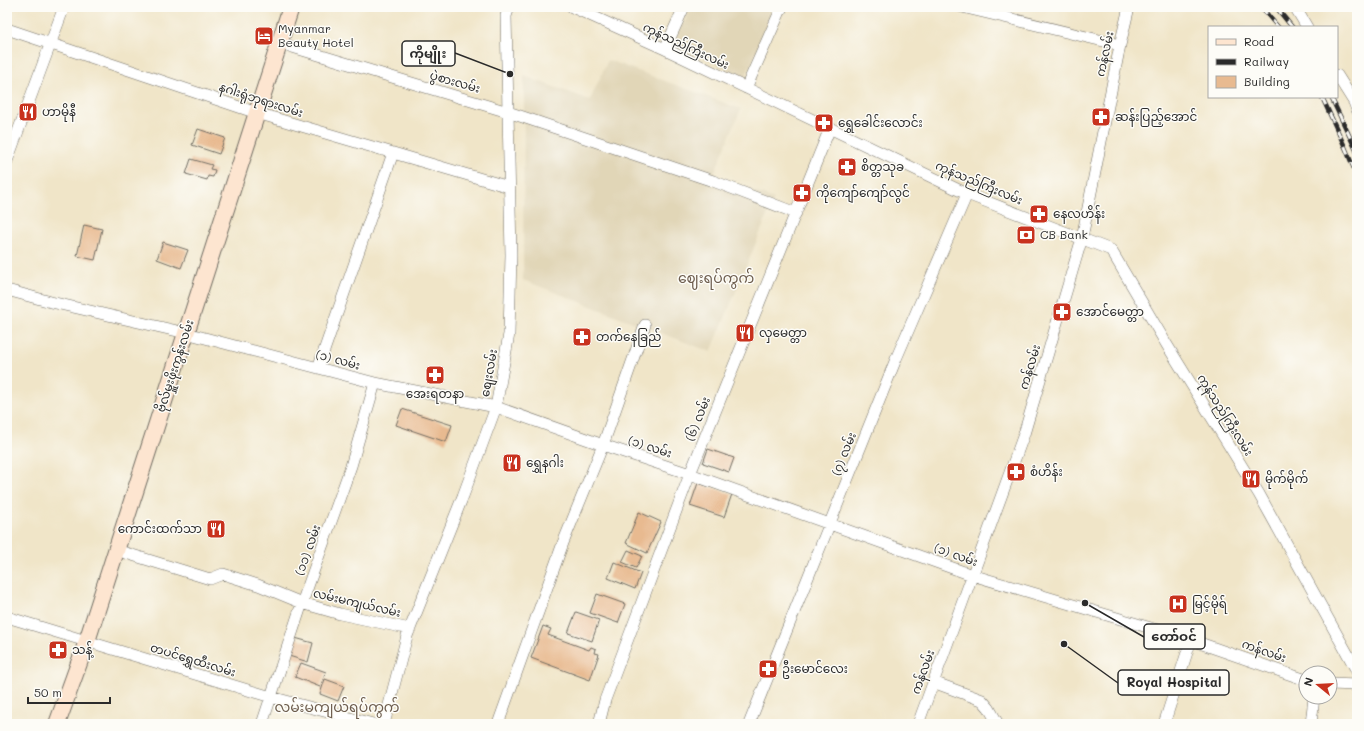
<svg xmlns="http://www.w3.org/2000/svg" width="1364" height="731" viewBox="0 0 1364 731" font-family="Mali,'Noto Sans Myanmar',sans-serif">
<rect width="100%" height="100%" fill="#fdfcf7"/>
<filter id="ink" filterUnits="userSpaceOnUse"><feTurbulence type="fractalNoise" baseFrequency=".025" numOctaves="2"/><feDisplacementMap in="SourceGraphic" scale="8" xChannelSelector="R" yChannelSelector="G"/><feConvolveMatrix kernelMatrix="1 2 1 2 8 2 1 2 1" color-interpolation-filters="sRGB"/></filter>
<filter id="wash" filterUnits="userSpaceOnUse"><feTurbulence type="fractalNoise" baseFrequency=".012" numOctaves="4" result="noise"/><feDisplacementMap in="SourceGraphic" scale="16" xChannelSelector="R" yChannelSelector="G"/><feGaussianBlur stdDeviation="0.9" result="paint"/><feColorMatrix in="noise" values="0 0 0 0 0 0 0 0 0 0 0 0 0 0 0 0 0 1.4 0 .05"/><feComposite in="paint" operator="in"/></filter>
<g filter="url(#wash)">
<rect width="100%" height="100%" fill="#f0e5c8"/>
<!-- built -->
<path fill="#e1d6b7" d="M 692,7 L 776,7 L 745,78 L 674,44 Z
M 608,60 L 741,109 L 713,176 L 774,199 L 711,352 L 523,280 L 524,76 L 590,100 Z"/>
<g id="blocks">
<!-- building -->
<path fill="#e8ba90" d="M 198,129 L 225,138 L 219,154 L 192,145 Z
M 191,159 L 212,165 L 210,169 L 215,170 L 213,177 L 208,176 L 207,180 L 186,174 Z
M 84,225 L 102,229 L 95,260 L 77,256 Z
M 163,242 L 188,250 L 181,268 L 157,259 Z
M 402,409 L 452,425 L 446,442 L 396,425 Z
M 708,449 L 734,458 L 729,472 L 703,463 Z
M 698,483 L 732,494 L 724,517 L 690,506 Z
M 639,512 L 661,522 L 647,553 L 626,543 Z
M 628,550 L 642,556 L 636,568 L 622,562 Z
M 614,562 L 641,573 L 635,589 L 608,578 Z
M 597,594 L 625,604 L 618,623 L 590,613 Z
M 576,612 L 599,620 L 592,641 L 568,633 Z
M 543,626 L 551,629 L 548,635 L 589,650 L 591,647 L 596,649 L 595,653 L 599,654 L 590,680 L 531,658 Z
M 295,638 L 313,643 L 308,662 L 289,656 Z
M 301,663 L 326,672 L 320,687 L 295,677 Z
M 325,679 L 344,686 L 338,701 L 320,694 Z"/>
</g>
</g>
<g filter="url(#ink)">
<use href="#blocks" fill-opacity="0" stroke="#706c62" stroke-width="1"/>
<g fill="none" stroke-linecap="round" stroke-linejoin="round">
<defs>
<path id="street" d="M 572,7 L 665,49 L 967,194 L 1111,250 L 1167,345 L 1259,494 L 1357,671
M 962,7 L 1120,45
M 1295,7 L 1307,27
M 7,29 L 257,113 L 509,187
M 279,43 L 508,112 L 713,181 L 796,213
M 665,49 L 684,7
M 1337,75 L 1354,102 L 1357,110
M 746,88 L 782,7
M 7,161 L 64,7
M 7,290 L 51,302 L 186,333 L 375,383 L 496,407 L 603,445 L 690,474 L 972,575 L 1191,640 L 1164,724
M 318,368 L 393,153
M 116,550 L 210,579 L 223,574 L 258,585 L 302,603 L 340,614 L 410,629
M 7,617 L 271,697 L 373,724
M 1191,640 L 1306,680
M 933,682 L 982,700 L 989,708 L 998,724
M 1330,684 L 1357,685
M 262,724 L 302,603 L 351,466 L 375,383
M 384,724 L 407,636 L 463,496 L 496,407 L 509,334 L 511,255 L 506,16 L 509,7
M 498,724 L 563,543 L 603,445 L 645,325
M 599,724 L 605,700 L 690,474 L 830,128
M 749,724 L 896,359 L 967,194
M 918,724 L 1024,434 L 1082,238 L 1120,45 L 1129,7
M 1311,724 L 1314,697"/>
<path id="secondary" d="M 57,724 L 87,641 L 291,7"/>
</defs>
<!-- street casing -->
<use href="#street" stroke="#706c62" stroke-width="12"/>
<!-- secondary casing -->
<use href="#secondary" stroke="#706c62" stroke-width="18"/>
<!-- street -->
<use href="#street" stroke="#fff" stroke-width="11"/>
<!-- secondary -->
<use href="#secondary" stroke="#fde5d0" stroke-width="16"/>
<defs>
<path id="rail" d="M 1261,7 L 1278,27
M 1276,7 L 1292,27
M 1322,97 L 1345,147 L 1357,176
M 1331,97 L 1357,152"/>
</defs>
<!-- rail casing -->
<use href="#rail" stroke="#2b2b2b" stroke-width="4.5"/>
<!-- rail -->
<use href="#rail" stroke="#fdfcf7" stroke-width="3" stroke-dasharray="9" stroke-linecap="butt"/>
</g>
</g>
<!-- icons -->
<defs>
<symbol id="hotel-square" viewBox="-11 -11 22 22"><rect x="-9" y="-9" width="18" height="18" rx="4" fill="#c8321e" stroke="#fdfcf7"/><path d="M-6-4.5h1.5V1H6V5H4.5V3h-9V5H-6ZM-4 0a1.8 1.8 0 1 1 3.6 0ZM.5 0V-2.5h3Q6-2.5 6 0Z" fill="#fff"/></symbol>
<symbol id="restaurant-square" viewBox="-11 -11 22 22"><rect x="-9" y="-9" width="18" height="18" rx="4" fill="#c8321e" stroke="#fdfcf7"/><path d="M-5-6h1v4h1v-4h1v4h1v-4h1v5L-1.5 .5V6h-2V.5L-5-1ZM5-6V6H3V1.5H1.5Q1.5-4 5-6Z" fill="#fff"/></symbol>
<symbol id="pharmacy-square" viewBox="-11 -11 22 22"><rect x="-9" y="-9" width="18" height="18" rx="4" fill="#c8321e" stroke="#fdfcf7"/><path d="M-2-6h4v4h4v4h-4v4h-4v-4h-4v-4h4Z" fill="#fff"/></symbol>
<symbol id="bank-square" viewBox="-11 -11 22 22"><rect x="-9" y="-9" width="18" height="18" rx="4" fill="#c8321e" stroke="#fdfcf7"/><path d="M-6-4H6V4H-6ZM0-2.3a2.3 2.3 0 1 0 0 4.6a2.3 2.3 0 1 0 0-4.6Z" fill="#fff"/></symbol>
<symbol id="hospital-square" viewBox="-11 -11 22 22"><rect x="-9" y="-9" width="18" height="18" rx="4" fill="#c8321e" stroke="#fdfcf7"/><path d="M-5-5h3v3.5h4V-5h3V5h-3V1.5h-4V5h-3Z" fill="#fff"/></symbol>
</defs>
<g fill-rule="evenodd">
<use href="#hotel-square" x="253" y="25" width="22" height="22"/>
<use href="#restaurant-square" x="17" y="101" width="22" height="22"/>
<use href="#pharmacy-square" x="1090" y="106" width="22" height="22"/>
<use href="#pharmacy-square" x="813" y="112" width="22" height="22"/>
<use href="#pharmacy-square" x="836" y="156" width="22" height="22"/>
<use href="#pharmacy-square" x="791" y="182" width="22" height="22"/>
<use href="#pharmacy-square" x="1028" y="203" width="22" height="22"/>
<use href="#bank-square" x="1015" y="224" width="22" height="22"/>
<use href="#pharmacy-square" x="1051" y="301" width="22" height="22"/>
<use href="#restaurant-square" x="734" y="322" width="22" height="22"/>
<use href="#pharmacy-square" x="571" y="326" width="22" height="22"/>
<use href="#pharmacy-square" x="424" y="364" width="22" height="22"/>
<use href="#restaurant-square" x="501" y="452" width="22" height="22"/>
<use href="#pharmacy-square" x="1005" y="461" width="22" height="22"/>
<use href="#restaurant-square" x="1240" y="468" width="22" height="22"/>
<use href="#restaurant-square" x="205" y="518" width="22" height="22"/>
<use href="#hospital-square" x="1167" y="593" width="22" height="22"/>
<use href="#pharmacy-square" x="47" y="639" width="22" height="22"/>
<use href="#pharmacy-square" x="757" y="658" width="22" height="22"/>
</g>
<g text-anchor="middle" stroke-width="3" stroke-linejoin="round" paint-order="stroke">
<!-- poi labels -->
<g font-size="12" fill="#2b2b2b" stroke="#fdfcf7" text-anchor="start">
<text x="278" y="33">Myanmar<tspan x="278" dy="14">Beauty Hotel</tspan></text>
<text x="42" y="116">ဟာမိုနီ</text>
<text x="1115" y="121">ဆန်းပြည့်အောင်</text>
<text x="838" y="127">ရွှေခေါင်းလောင်း</text>
<text x="861" y="171">စိတ္တသုခ</text>
<text x="816" y="197">ကိုကျော်ကျော်လွင်</text>
<text x="1053" y="218">နေလဟိန်း</text>
<text x="1040" y="239">CB Bank</text>
<text x="1076" y="316">အောင်မေတ္တာ</text>
<text x="759" y="337">လှမေတ္တာ</text>
<text x="596" y="341">တက်နေခြည်</text>
<text x="435" y="398" text-anchor="middle">အေးရတနာ</text>
<text x="526" y="467">ရွှေနဂါး</text>
<text x="1030" y="476">စံဟိန်း</text>
<text x="1265" y="483">မိုက်မိုက်</text>
<text x="202" y="533" text-anchor="end">ကောင်းထက်သာ</text>
<text x="1192" y="608">မြင့်မိုရ်</text>
<text x="72" y="654">သန့်</text>
<text x="782" y="673">ဦးမောင်လေး</text>
</g>
<!-- street labels -->
<g font-size="12" fill="#2b2b2b" stroke="#fdfcf7">
<text transform="translate(686 46) rotate(25)" y="4">ကုန်သည်ကြီးလမ်း</text>
<text transform="translate(1105 54) rotate(-78)" y="4">ကန်လမ်း</text>
<text transform="translate(455 82) rotate(16)" y="4">ပွဲစားလမ်း</text>
<text transform="translate(261 100) rotate(18)" y="4">နဂါးရုံဘုရားလမ်း</text>
<text transform="translate(979 183) rotate(23)" y="4">ကုန်သည်ကြီးလမ်း</text>
<text transform="translate(338 360) rotate(15)" y="4">(၁) လမ်း</text>
<text transform="translate(175 366) rotate(-72)" y="4">ဗိုလ်မှူးဖိုးကွန်းလမ်း</text>
<text transform="translate(1030 367) rotate(-73)" y="4">ကန်လမ်း</text>
<text transform="translate(489 373) rotate(-80)" y="4">စျေးလမ်း</text>
<text transform="translate(1225 415) rotate(58)" y="4">ကုန်သည်ကြီးလမ်း</text>
<text transform="translate(698 419) rotate(-68)" y="4">(၆) လမ်း</text>
<text transform="translate(650 447) rotate(18)" y="4">(၁) လမ်း</text>
<text transform="translate(844 454) rotate(-68)" y="4">(၇) လမ်း</text>
<text transform="translate(308 550) rotate(-70)" y="4">(၁၁) လမ်း</text>
<text transform="translate(956 555) rotate(20)" y="4">(၁) လမ်း</text>
<text transform="translate(357 603) rotate(13)" y="4">လမ်းမကျယ်လမ်း</text>
<text transform="translate(1264 651) rotate(19)" y="4">ကန်လမ်း</text>
<text transform="translate(193 660) rotate(17)" y="4">တပင်ရွှေထီးလမ်း</text>
<text transform="translate(923 672) rotate(-70)" y="4">ကန်လမ်း</text>
</g>
<!-- quarter labels -->
<g font-size="14" fill="#6d5d4e" stroke="#fdfcf7">
<text x="716" y="283">ဈေးရပ်ကွက်</text>
<text x="337" y="712">လမ်းမကျယ်ရပ်ကွက်</text>
</g>
</g>
<!-- callouts -->
<path fill="none" stroke="#2b2b2b" stroke-width="1.5" d="M510 74L455 53M1085 603L1144 637M1064 644L1118 683"/>
<g fill="#2b2b2b" stroke="#fdfcf7" stroke-width="1.5">
<circle cx="510" cy="74" r="4"/>
<circle cx="1085" cy="603" r="4"/>
<circle cx="1064" cy="644" r="4"/>
</g>
<g fill="#fdfcf7" stroke="#2b2b2b" stroke-width="1.5">
<rect x="402" y="41" width="53" height="25" rx="4"/>
<rect x="1144" y="624" width="61" height="25" rx="4"/>
<rect x="1118" y="670" width="111" height="25" rx="4"/>
</g>
<g font-size="13" text-anchor="middle" font-weight="bold" fill="#2b2b2b">
<text x="428" y="58">ကိုမျိုး</text>
<text x="1174" y="641">တော်ဝင်</text>
<text x="1174" y="687">Royal Hospital</text>
</g>
<!-- margin -->
<rect width="1364" height="731" fill="none" stroke="#fdfcf7" stroke-width="24"/>
<!-- legend -->
<rect x="1208" y="26" width="130" height="72" fill="#fdfcf7" stroke="#a9a8a5"/>
<rect x="1216" y="39" width="20" height="6" fill="#fde5d0" stroke="#a9a8a5"/>
<text x="1244" y="46" font-size="12" fill="#2b2b2b">Road</text>
<rect x="1216" y="59" width="20" height="6" fill="#2b2b2b" stroke="#a9a8a5"/>
<text x="1244" y="66" font-size="12" fill="#2b2b2b">Railway</text>
<rect x="1216" y="76" width="20" height="12" fill="#e8ba90" stroke="#a9a8a5"/>
<text x="1244" y="86" font-size="12" fill="#2b2b2b">Building</text>
<!-- north arrow -->
<g transform="translate(1318 685) rotate(288)"><circle r="19" fill="#fdfcf7" stroke="#a9a8a5"/>
<path d="M0-3L7 15L0 10L-7 15Z" fill="#c8321e"/>
<text y="-6" font-size="11" font-weight="bold" text-anchor="middle" fill="#2b2b2b">N</text>
</g>
<!-- scale -->
<path d="M28 697v6h82v-6" fill="none" stroke="#2b2b2b" stroke-width="2"/>
<text x="34" y="697" font-size="12" fill="#2b2b2b" stroke="#fdfcf7" stroke-width="3" paint-order="stroke">50 m</text>
</svg>
